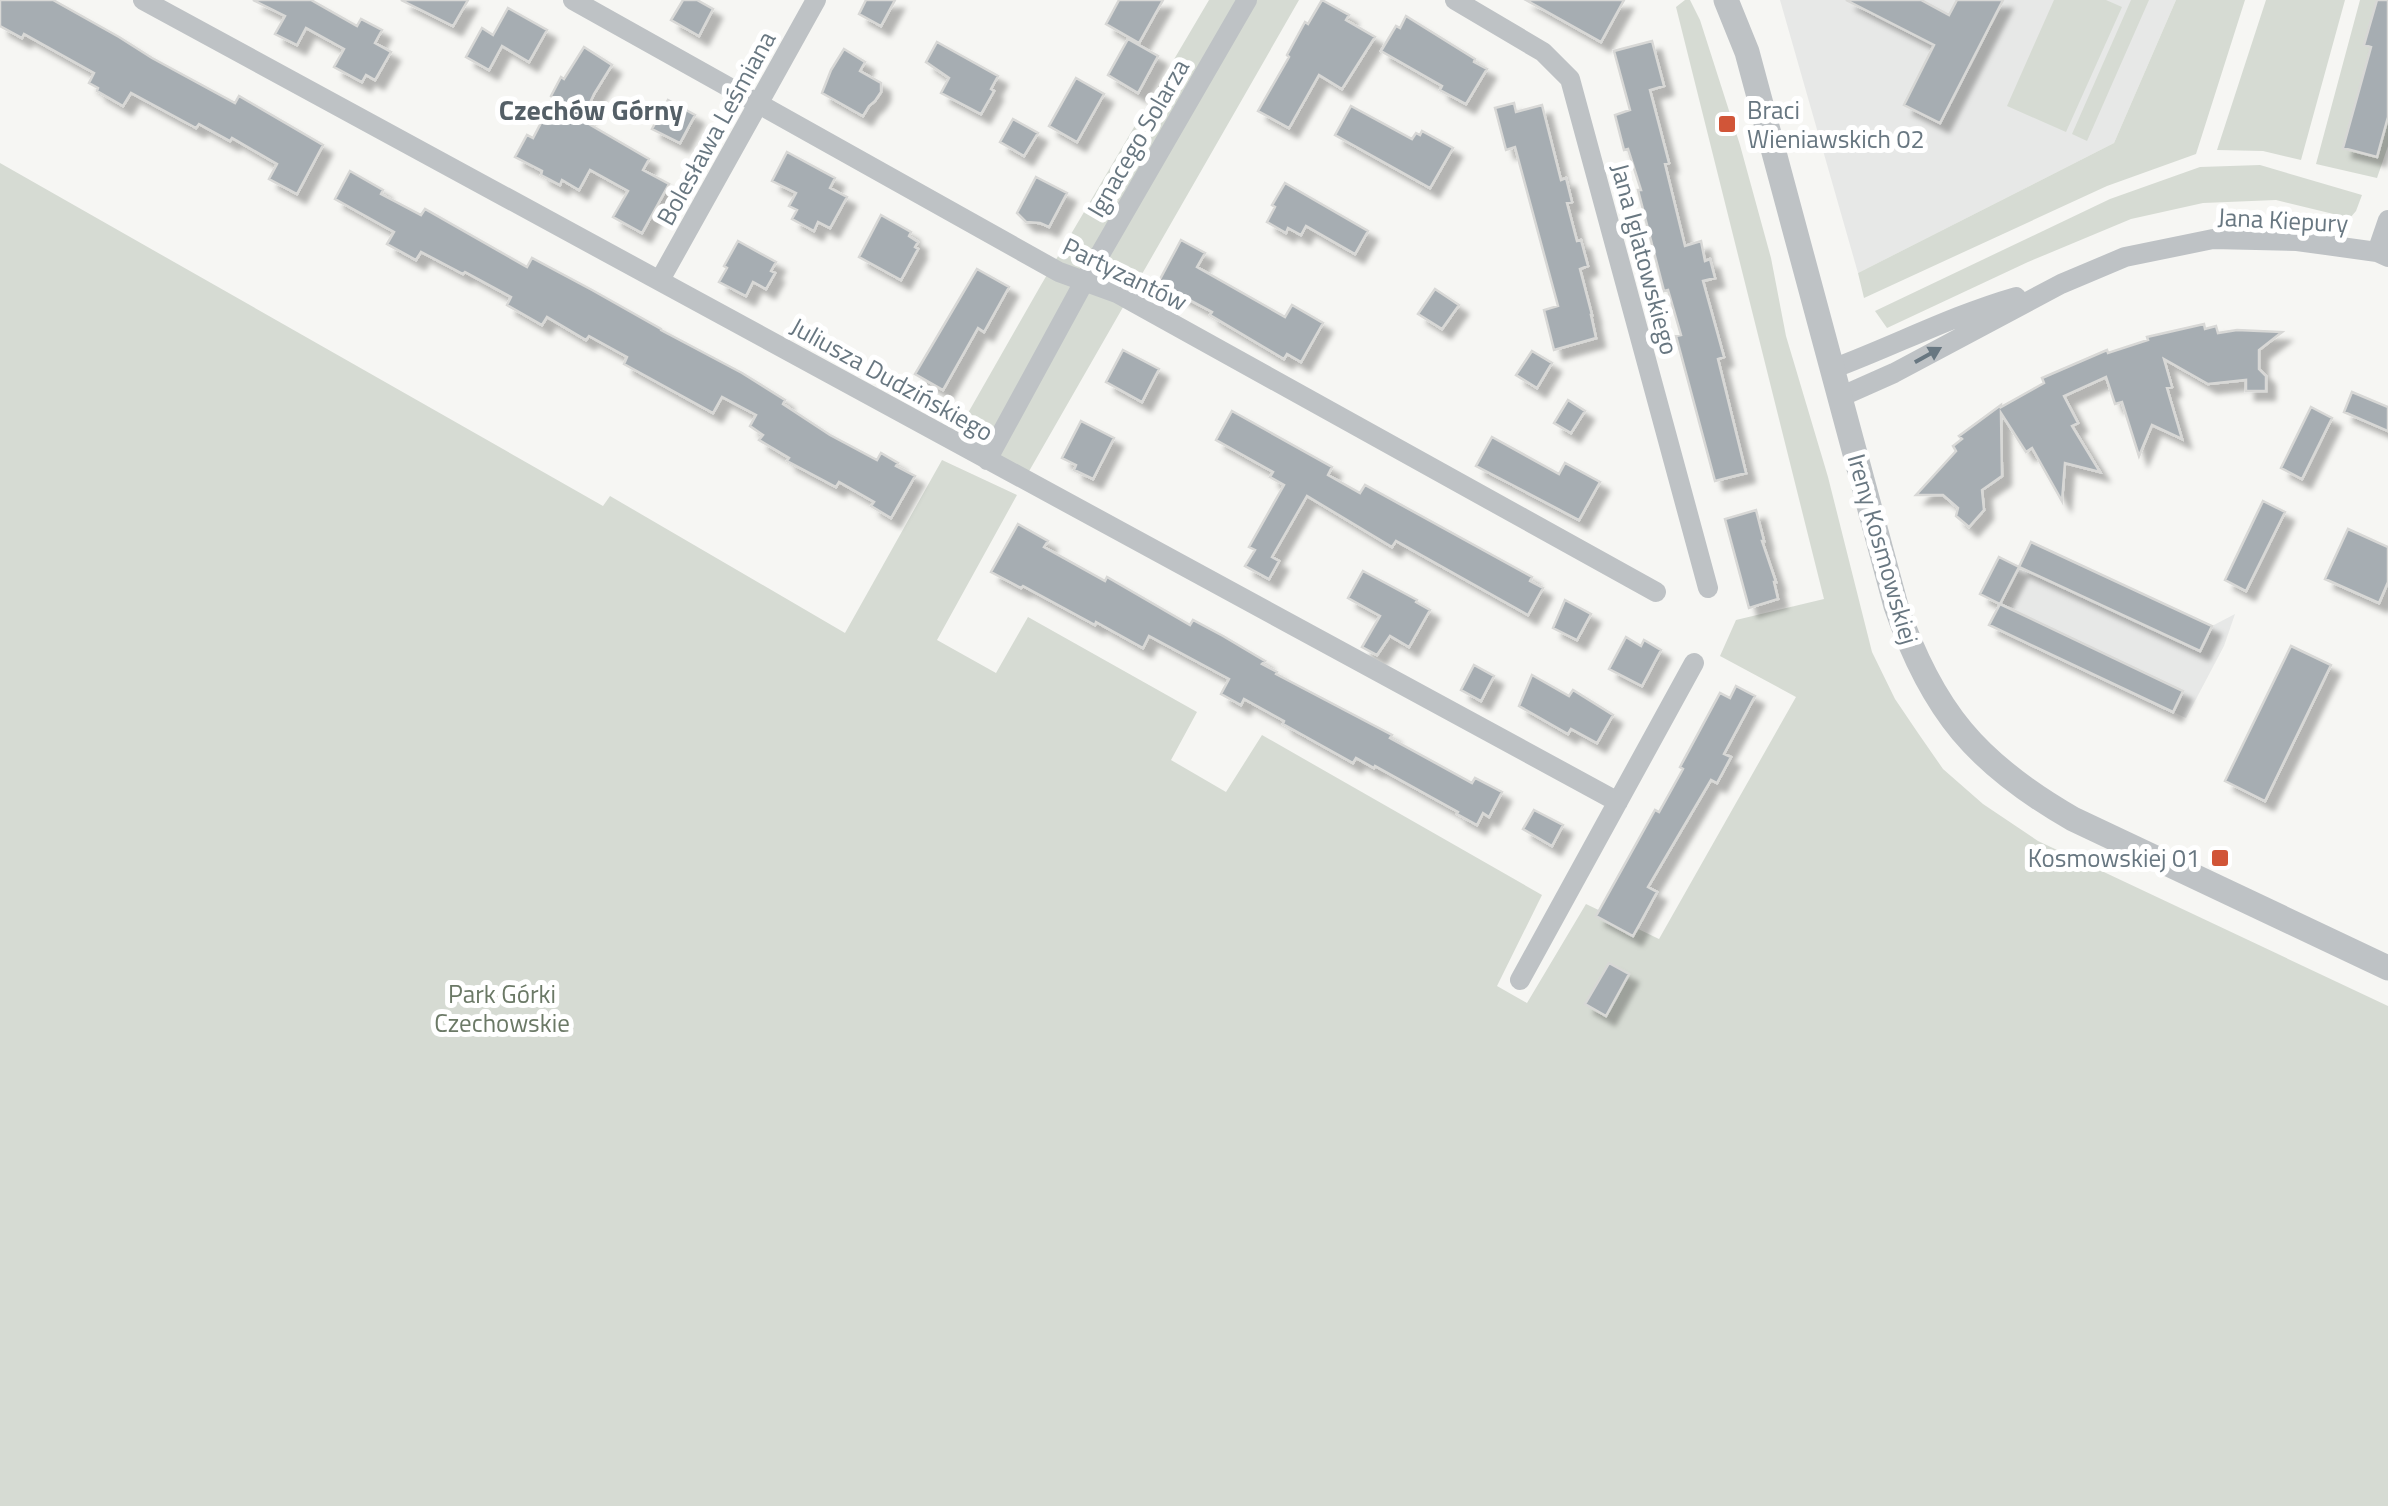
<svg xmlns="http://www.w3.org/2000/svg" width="2388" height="1506" viewBox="0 0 2388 1506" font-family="'Titillium Web',sans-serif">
<defs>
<filter id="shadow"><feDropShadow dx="9" dy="9" stdDeviation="2.5" flood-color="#0004"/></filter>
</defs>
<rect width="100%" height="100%" fill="#f6f6f3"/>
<!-- built -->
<path fill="#e7e8e7" d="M 1780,0 L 2176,0 L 2114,143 L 1858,273 Z
M 2019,567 L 2200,650 L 2212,626 L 2235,614 L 2224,646 L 2186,718 L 2173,712 L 2182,691 L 2000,604 Z"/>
<!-- green -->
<path fill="#d6dbd3" d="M 1209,0 L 1299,0 L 1028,473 L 956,434 L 1041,285 Z
M 1685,0 L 1690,0 L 1700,20 L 1740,145 L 1771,258 L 1786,336 L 1828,477 L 1872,652 L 1895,699 L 1918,733 L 1943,769 L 1983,804 L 2038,841 L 2388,1006 L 2388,1506 L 0,1506 L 0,163 L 603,506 L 610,496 L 845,633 L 942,460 L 1017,495 L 937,640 L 996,673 L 1028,617 L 1197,712 L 1171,760 L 1226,792 L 1262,735 L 1542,895 L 1497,986 L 1527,1003 L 1586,904 L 1659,939 L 1796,697 L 1720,656 L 1736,620 L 1824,599 L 1676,7 Z
M 2054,0 L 2106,0 L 2122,7 L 2066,132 L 2007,106 Z
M 2131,0 L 2149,0 L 2087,141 L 2072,134 Z
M 2176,0 L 2245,0 L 2196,154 L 2107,186 L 1864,298 L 1858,273 L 2114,143 Z
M 2266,0 L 2345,0 L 2301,160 L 2263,151 L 2217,150 Z
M 2360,0 L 2388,0 L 2388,146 L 2377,178 L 2316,164 Z
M 2260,165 L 2362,195 L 2356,211 L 2350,218 L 2276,200 L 2203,203 L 2131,219 L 2028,262 L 1887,328 L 1875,311 L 2110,199 L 2200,167 Z"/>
<!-- building -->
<path fill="#a6adb2" stroke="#d8d8d6" stroke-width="2.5" filter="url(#shadow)" d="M 0,0 L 53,0 L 119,37 L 152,58 L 235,103 L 239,96 L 323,145 L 297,194 L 269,179 L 277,164 L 232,138 L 230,141 L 199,124 L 196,128 L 131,93 L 123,106 L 97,91 L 98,88 L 89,83 L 94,73 L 24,34 L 22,38 L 0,26 Z
M 253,0 L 311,0 L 357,26 L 361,19 L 382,30 L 375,43 L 391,52 L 375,80 L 366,75 L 362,82 L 334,67 L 344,49 L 306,28 L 297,45 L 275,34 L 285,16 Z
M 401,0 L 468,0 L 453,26 Z
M 683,0 L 697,0 L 713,9 L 699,36 L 671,20 Z
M 866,0 L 895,0 L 881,26 L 859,14 Z
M 1119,0 L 1163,0 L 1139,43 L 1106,24 Z
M 1322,0 L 1349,15 L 1346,20 L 1375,37 L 1342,89 L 1319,75 L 1289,128 L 1258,111 L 1289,57 L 1287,55 L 1305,22 L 1308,24 Z
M 1526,0 L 1624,0 L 1601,42 Z
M 1846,0 L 1921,0 L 1949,15 L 1957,0 L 2003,0 L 1940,123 L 1904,105 L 1934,45 Z
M 2377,0 L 2388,0 L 2388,117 L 2377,157 L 2343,148 L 2371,47 L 2364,45 Z
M 508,8 L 547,30 L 529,62 L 502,46 L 489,70 L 466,57 L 482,28 L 493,35 Z
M 1406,16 L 1475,59 L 1474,62 L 1487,69 L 1466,104 L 1440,90 L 1442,86 L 1381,51 L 1396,26 L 1400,28 Z
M 1128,39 L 1158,56 L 1138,93 L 1108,75 Z
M 1652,41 L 1664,86 L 1650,90 L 1669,163 L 1665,164 L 1685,246 L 1701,241 L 1705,261 L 1710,259 L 1715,278 L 1703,281 L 1724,357 L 1718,359 L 1746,473 L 1715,481 L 1676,336 L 1681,335 L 1668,290 L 1664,291 L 1638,190 L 1641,190 L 1628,149 L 1624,150 L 1615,115 L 1630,110 L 1614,51 Z
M 937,42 L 998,76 L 991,89 L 994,91 L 981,114 L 941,93 L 949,78 L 926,62 Z
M 584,47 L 612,65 L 594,94 L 582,120 L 649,159 L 643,170 L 669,184 L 642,233 L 613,217 L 628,191 L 590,170 L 579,190 L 562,180 L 560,185 L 541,175 L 542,171 L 515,157 L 527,135 L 533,138 L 554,98 L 551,96 L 561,77 L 564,79 Z
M 844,49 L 865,62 L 860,71 L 881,83 L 881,92 L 875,101 L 869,106 L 863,116 L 822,93 L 831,70 Z
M 1076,78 L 1104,94 L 1077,142 L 1049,126 Z
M 668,100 L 695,115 L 680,143 L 652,129 Z
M 1514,103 L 1516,112 L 1542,105 L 1561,180 L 1566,178 L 1572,202 L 1567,203 L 1577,241 L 1581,240 L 1588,266 L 1580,269 L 1592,315 L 1591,315 L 1596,338 L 1554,350 L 1544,310 L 1558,306 L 1515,147 L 1506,150 L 1495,108 Z
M 1351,106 L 1412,139 L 1416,133 L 1420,135 L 1422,131 L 1453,148 L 1430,188 L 1335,135 Z
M 1013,119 L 1038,133 L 1024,156 L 1000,142 Z
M 787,152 L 835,178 L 830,188 L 847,197 L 830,228 L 818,222 L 814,231 L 792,219 L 797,210 L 789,206 L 796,193 L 772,181 Z
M 350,171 L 383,190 L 381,194 L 421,215 L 425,209 L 527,267 L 532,258 L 592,290 L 661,329 L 661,330 L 742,373 L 785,400 L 783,404 L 830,435 L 877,460 L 881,453 L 898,463 L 896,466 L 915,476 L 891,518 L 871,506 L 874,502 L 839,482 L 836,487 L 787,461 L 789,458 L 759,440 L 763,435 L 750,426 L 756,415 L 722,397 L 713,413 L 624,364 L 627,357 L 589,336 L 586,340 L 547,317 L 542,325 L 507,305 L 511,297 L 465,272 L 463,274 L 421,252 L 416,260 L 387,244 L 394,232 L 335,199 Z
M 1036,177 L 1067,193 L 1049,227 L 1040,223 L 1026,222 L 1017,213 Z
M 1285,183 L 1368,231 L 1355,254 L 1306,226 L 1301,235 L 1288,228 L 1286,233 L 1267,222 L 1275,207 L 1272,205 Z
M 881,215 L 911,232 L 909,236 L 918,242 L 915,247 L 918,249 L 901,280 L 859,257 Z
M 1181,240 L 1205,253 L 1197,267 L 1285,317 L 1292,305 L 1323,323 L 1301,362 L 1287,354 L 1284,359 L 1210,315 L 1212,312 L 1158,283 Z
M 738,241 L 776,262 L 771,271 L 775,273 L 766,289 L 753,282 L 746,296 L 719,282 L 727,268 L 724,266 Z
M 977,269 L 1009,287 L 984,332 L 978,328 L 943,390 L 915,374 Z
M 1435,289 L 1459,305 L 1442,329 L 1418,314 Z
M 2204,324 L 2205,329 L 2216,326 L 2218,333 L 2237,330 L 2282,332 L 2259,350 L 2259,369 L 2266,376 L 2266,391 L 2246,391 L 2246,380 L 2208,384 L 2164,359 L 2172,387 L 2167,388 L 2182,439 L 2152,425 L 2139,456 L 2122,402 L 2115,404 L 2106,377 L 2064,396 L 2078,423 L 2072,426 L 2100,472 L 2065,463 L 2062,501 L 2032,448 L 2026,452 L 2001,413 L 2002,476 L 1982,490 L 1984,510 L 1969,527 L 1956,516 L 1958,508 L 1943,495 L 1916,495 L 1956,451 L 1953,446 L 1962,439 L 1959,436 L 2001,405 L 2001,407 L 2044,383 L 2042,378 L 2107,350 L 2108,353 L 2148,340 L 2147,337 Z
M 1123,350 L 1159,369 L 1142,402 L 1106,382 Z
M 1532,351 L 1552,363 L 1537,388 L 1516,375 Z
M 2352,392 L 2388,407 L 2388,431 L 2344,412 Z
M 1568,400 L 1585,411 L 1571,433 L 1554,423 Z
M 2311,407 L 2332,418 L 2302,479 L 2281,468 Z
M 1232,411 L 1332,467 L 1328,475 L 1360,493 L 1365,485 L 1532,577 L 1530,581 L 1543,588 L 1528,615 L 1396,541 L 1392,547 L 1307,496 L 1272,557 L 1279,561 L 1269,579 L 1245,566 L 1255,550 L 1249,547 L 1284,485 L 1270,477 L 1273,472 L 1216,440 Z
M 1081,421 L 1114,438 L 1093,479 L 1074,470 L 1076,465 L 1062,458 Z
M 1492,437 L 1559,474 L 1565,463 L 1600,482 L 1579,520 L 1476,466 Z
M 2263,501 L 2285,512 L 2246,591 L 2225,580 Z
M 1756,510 L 1764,541 L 1762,541 L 1776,582 L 1774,582 L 1778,599 L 1749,608 L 1725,519 Z
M 1018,524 L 1048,541 L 1044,547 L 1105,581 L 1107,577 L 1190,625 L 1193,620 L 1223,636 L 1265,661 L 1262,664 L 1277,672 L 1276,674 L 1392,735 L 1390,738 L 1472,783 L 1475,778 L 1502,792 L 1489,817 L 1483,813 L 1477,825 L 1457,814 L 1458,812 L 1375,766 L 1374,768 L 1356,758 L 1353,763 L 1283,724 L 1284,721 L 1244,699 L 1241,705 L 1221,694 L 1229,679 L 1149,636 L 1143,648 L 1096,622 L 1095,625 L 1023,586 L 1021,588 L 991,572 Z
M 2348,529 L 2388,547 L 2388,582 L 2379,603 L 2325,579 Z
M 2031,542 L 2212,626 L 2200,651 L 2019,567 Z
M 1999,557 L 2019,567 L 2000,604 L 1980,594 Z
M 1363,571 L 1417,600 L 1416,602 L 1430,610 L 1409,647 L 1390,636 L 1377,655 L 1362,647 L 1380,616 L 1348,598 Z
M 1565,600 L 1591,614 L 1577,640 L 1553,628 Z
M 2000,604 L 2183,691 L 2173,712 L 1989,625 Z
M 1626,637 L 1641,646 L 1644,640 L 1661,650 L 1642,686 L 1609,669 Z
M 2291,646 L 2331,665 L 2265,801 L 2225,781 Z
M 1474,665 L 1494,676 L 1481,701 L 1461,690 Z
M 1532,675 L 1569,696 L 1573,690 L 1613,715 L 1597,743 L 1571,729 L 1568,734 L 1519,706 Z
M 1736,686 L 1755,696 L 1724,754 L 1731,757 L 1717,783 L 1711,780 L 1648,887 L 1657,892 L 1633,936 L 1596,916 L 1655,810 L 1659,812 L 1683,769 L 1680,767 L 1720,693 L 1730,698 Z
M 1534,810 L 1563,825 L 1552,846 L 1523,829 Z
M 1609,963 L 1629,974 L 1606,1016 L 1585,1004 Z"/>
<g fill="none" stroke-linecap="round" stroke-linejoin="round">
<!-- minor -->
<path stroke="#bec2c5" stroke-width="20" d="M 143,0 L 1618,802
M 573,0 L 1059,272 L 1117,293 L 1656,592
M 1455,0 L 1543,52 L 1570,79 L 1708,588
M 2377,252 L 2388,220
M 660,280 L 816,0
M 1832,369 C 1894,346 1953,315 2016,297
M 1840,397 L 1894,373 L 2061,284 L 2125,257 L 2213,239 L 2297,241 L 2377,252 L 2388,257
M 987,460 L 1084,282 L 1247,0
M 1520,980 L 1694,663"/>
<!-- tertiary -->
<path stroke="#bec2c5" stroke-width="25" d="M 1726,0 L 1747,52 L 1896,606 C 1932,711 1977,764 2073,819 L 2388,968"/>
</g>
<!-- one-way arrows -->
<defs><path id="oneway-solid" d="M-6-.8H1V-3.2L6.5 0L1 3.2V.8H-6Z" transform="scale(2.5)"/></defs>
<use fill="#687781" href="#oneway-solid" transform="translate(1928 355) rotate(-29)"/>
<!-- markers -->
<g fill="#d15538" stroke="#fff" stroke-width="4">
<rect x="1717" y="114" width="20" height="20" rx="5"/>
<rect x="2210" y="848" width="20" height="20" rx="5"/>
</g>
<g text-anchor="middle" stroke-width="10" stroke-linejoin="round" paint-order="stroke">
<!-- poi labels -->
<g font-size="25" fill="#687781" stroke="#fff" text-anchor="start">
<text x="1747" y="119">Braci<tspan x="1747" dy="29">Wieniawskich 02</tspan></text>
<text x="2200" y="867" text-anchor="end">Kosmowskiej 01</text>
</g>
<!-- street labels -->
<g font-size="25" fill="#687781" stroke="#fff">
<text transform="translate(716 128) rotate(-61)" y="9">Bolesława Leśmiana</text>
<text transform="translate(1138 138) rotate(-60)" y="9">Ignacego Solarza</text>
<text transform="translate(2283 220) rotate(3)" y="9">Jana Kiepury</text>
<text transform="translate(1645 259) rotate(75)" y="9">Jana Iglatowskiego</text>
<text transform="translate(1125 274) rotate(26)" y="9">Partyzantów</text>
<text transform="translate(892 379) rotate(29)" y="9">Juliusza Dudzińskiego</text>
<text transform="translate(1883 549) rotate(74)" y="9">Ireny Kosmowskiej</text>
</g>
<!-- park labels -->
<g font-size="25" fill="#6b7966" stroke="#fff">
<text x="502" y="1003">Park Górki<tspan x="502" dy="29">Czechowskie</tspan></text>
</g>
<!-- neighbourhood labels -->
<g font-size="28" font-weight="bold" fill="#556067" stroke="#fff">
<text x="591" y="120">Czechów Górny</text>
</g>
</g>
</svg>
